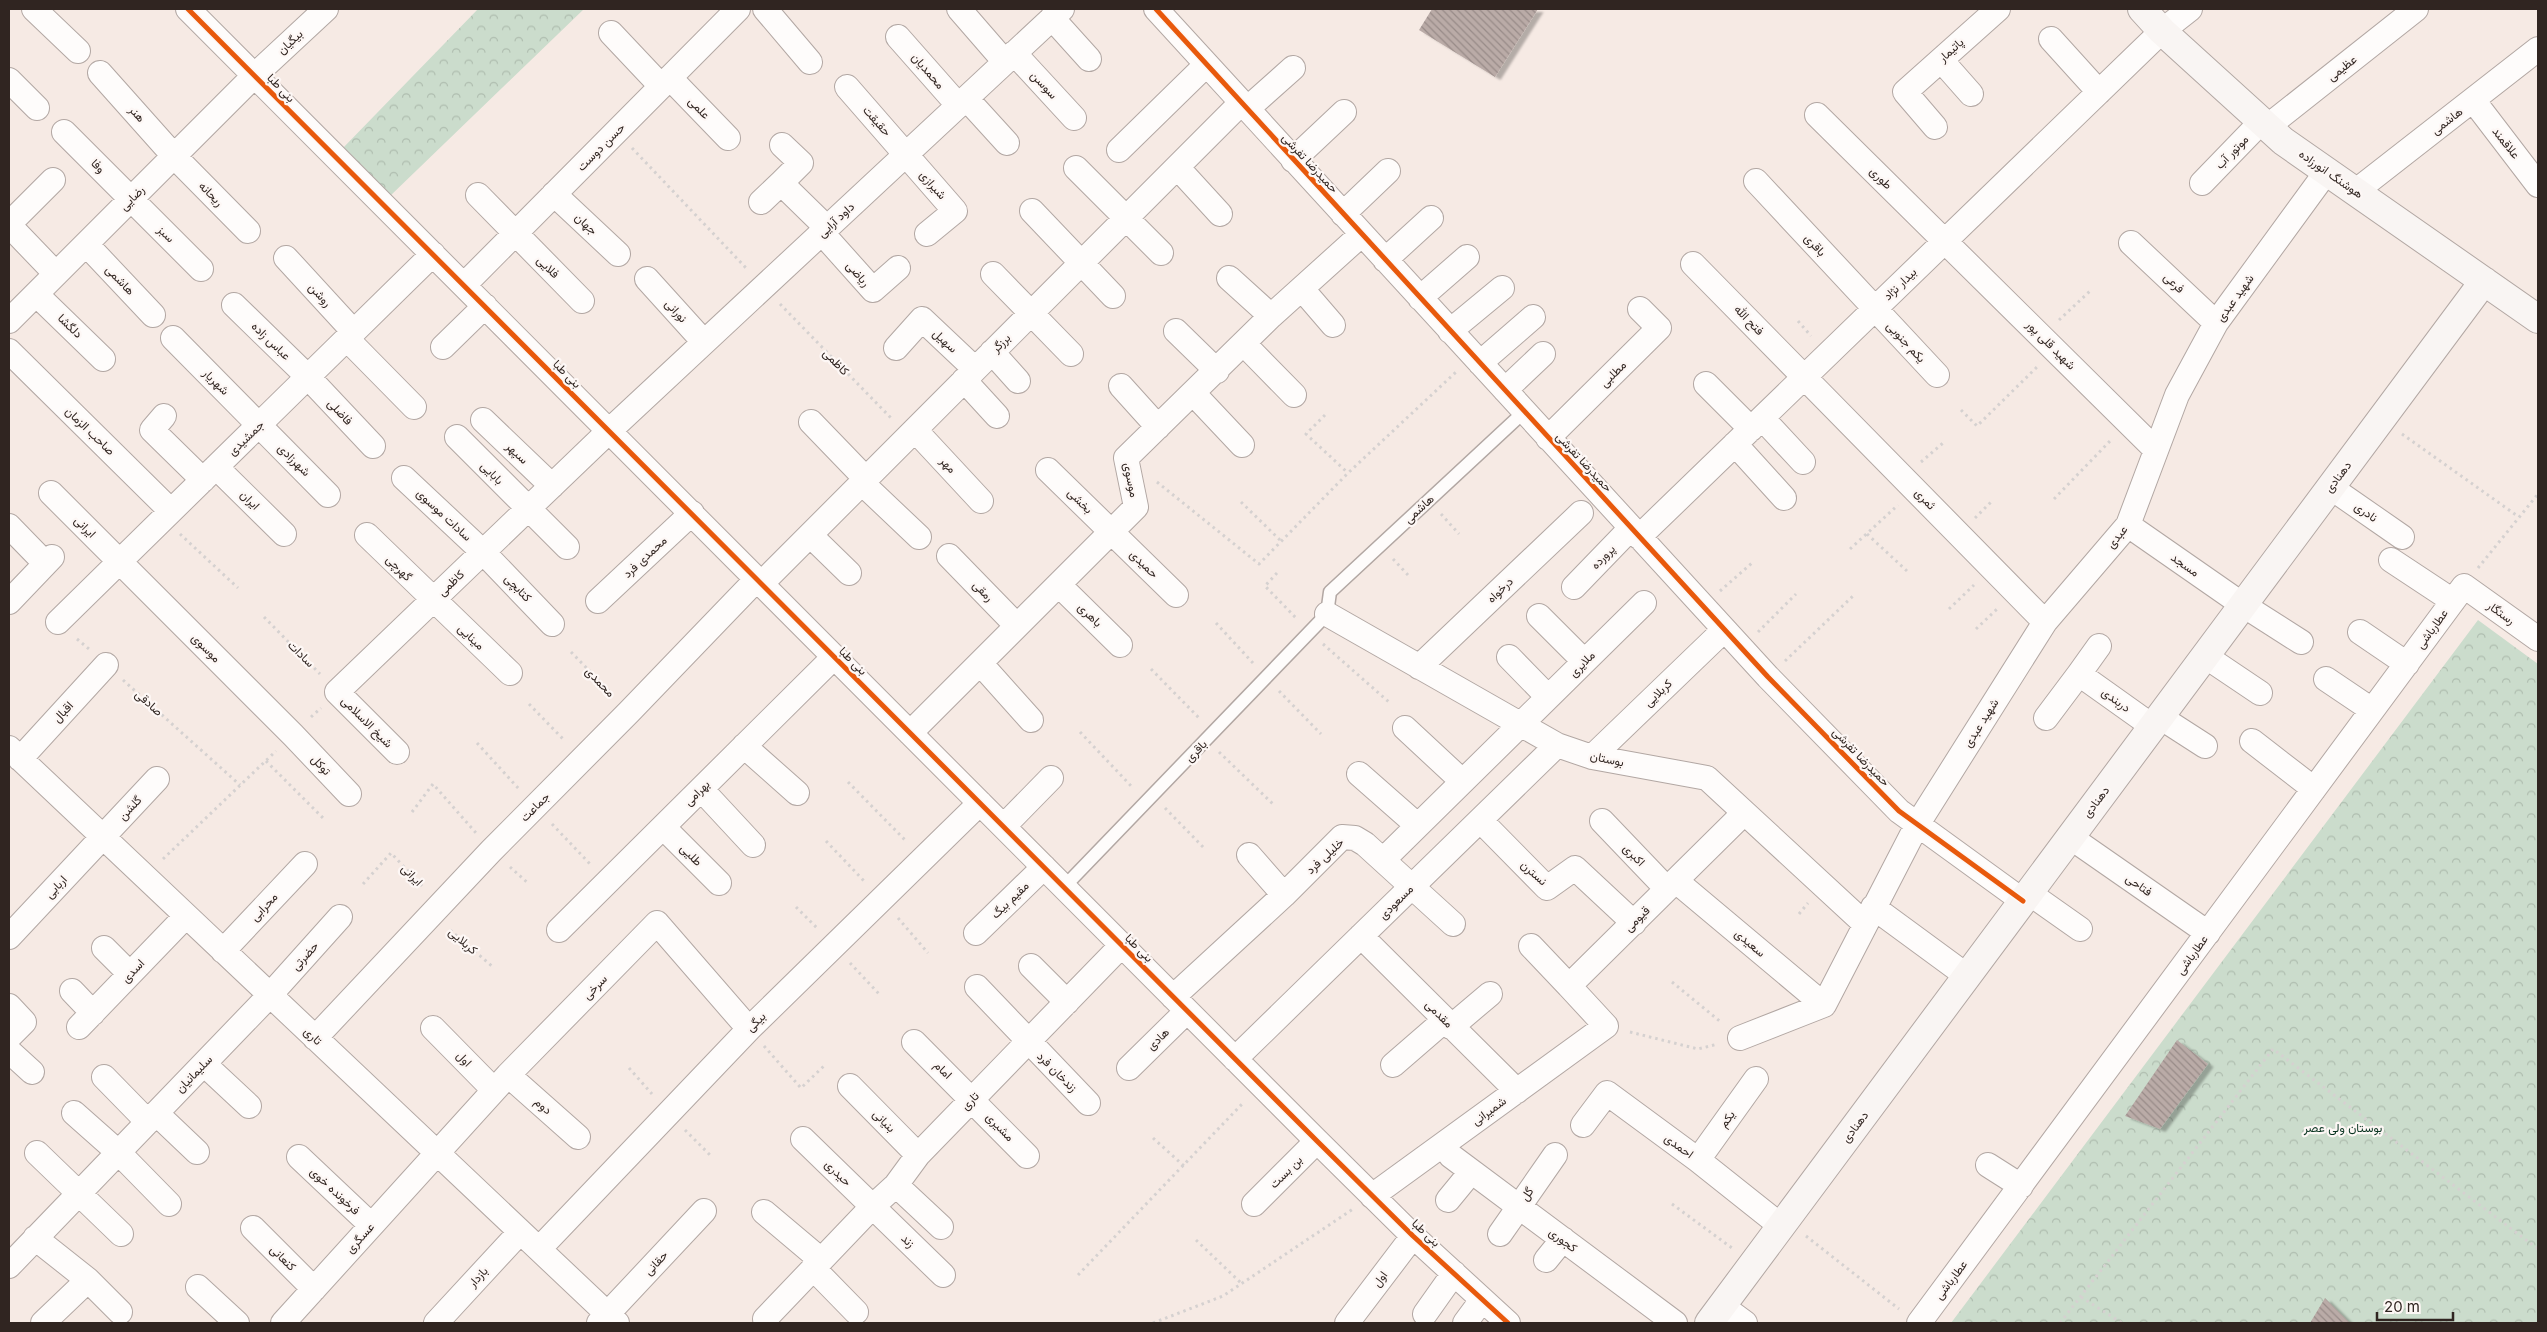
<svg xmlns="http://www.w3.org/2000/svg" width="2547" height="1332" viewBox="0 0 2547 1332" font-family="Inter,Vazirmatn,sans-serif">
<defs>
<pattern id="forest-crowns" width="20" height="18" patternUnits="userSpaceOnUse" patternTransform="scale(1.25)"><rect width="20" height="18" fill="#cbdccc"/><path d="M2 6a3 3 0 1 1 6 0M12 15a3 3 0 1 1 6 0" fill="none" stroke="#afbdaf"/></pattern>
<pattern id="building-back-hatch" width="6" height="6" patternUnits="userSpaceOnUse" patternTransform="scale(1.25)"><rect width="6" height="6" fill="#baaba7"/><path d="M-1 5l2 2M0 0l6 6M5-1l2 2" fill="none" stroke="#988b88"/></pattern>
<filter id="shadow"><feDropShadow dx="5.5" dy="3" stdDeviation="1" flood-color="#0004"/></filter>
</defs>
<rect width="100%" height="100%" fill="#f6eae4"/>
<!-- forest -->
<path fill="url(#forest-crowns)" d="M 478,9 L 584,9 L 389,197 L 342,149 Z
M 2478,620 L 2538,664 L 2538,1323 L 1951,1323 Z"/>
<!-- building -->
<path fill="url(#building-back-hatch)" filter="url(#shadow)" d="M 1432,9 L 1538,9 L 1495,77 L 1419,30 Z
M 2177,1040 L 2208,1064 L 2160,1129 L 2125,1116 Z
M 2325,1298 L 2350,1323 L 2310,1323 Z"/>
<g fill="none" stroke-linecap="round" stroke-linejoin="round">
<defs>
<path id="lane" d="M 1064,887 L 1327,614 L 1330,592 L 1525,411"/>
<path id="street" d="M 34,9 L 78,51
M 188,9 L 1317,1141 L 1413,1236 L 1508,1323
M 765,9 L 810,62
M 959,9 L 1005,62
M 1156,9 L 1768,677 L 1899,811 L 2023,901
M 1052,18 L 1089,59
M 611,33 L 661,86
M 898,37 L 958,105
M 2051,39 L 2099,92
M 1014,53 L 1074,118
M 1941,60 L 1971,94
M 100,73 L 174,156 L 248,231
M 670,78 L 728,138
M 9,80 L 37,108
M 847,87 L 955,211 L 927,234
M 966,98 L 1007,143
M 2473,100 L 2538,185
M 1247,109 L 1293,68
M 1817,115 L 2156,450
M 1935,127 L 1905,92 L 1998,9
M 2267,127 L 2416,9
M 64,132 L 201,269
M 1119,150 L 1206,65
M 1293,160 L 1344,112
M 1177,167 L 1220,214
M 1076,168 L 1161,253
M 1756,181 L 1937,375
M 781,183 L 801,163 L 782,145
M 2202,183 L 2262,121
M 2356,191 L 2538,49
M 554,194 L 618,254
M 478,195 L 582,301
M 761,202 L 781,183 L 827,228
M 1032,211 L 1113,296
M 1343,214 L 1388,171
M 9,224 L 53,180
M 9,225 L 56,274
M 822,233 L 873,290 L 898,268
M 2131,243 L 2216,323
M 86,244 L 153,315
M 286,258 L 354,332
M 1385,260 L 1431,218
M 1693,264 L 2045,622
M 993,274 L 1071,354
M 1229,278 L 1271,316
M 647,279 L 704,342
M 464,285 L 738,9
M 1302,289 L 1333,325
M 36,294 L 103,359
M 1420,298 L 1467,257
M 234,305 L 308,377 L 373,446
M 9,321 L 255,75 L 326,9
M 1176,331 L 1217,371
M 1450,331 L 1502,288
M 173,338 L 328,495
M 347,339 L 414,407
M 1244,344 L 1294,395
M 443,347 L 485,306
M 896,348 L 922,319 L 975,369
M 9,351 L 171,511
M 992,352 L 1018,381
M 1480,363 L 1533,317
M 964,380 L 997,416
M 1706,384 L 1751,429
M 1121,386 L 1158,427
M 1505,390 L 1543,354
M 1193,393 L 1242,445
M 164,416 L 152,430 L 203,480
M 1762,418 L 1803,462
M 483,420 L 552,486
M 811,422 L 866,479
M 915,430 L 981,501
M 457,437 L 567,547
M 1548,438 L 1659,328 L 1640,309
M 1735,444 L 1784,498
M 216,467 L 284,534
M 1048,470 L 1176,595
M 404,478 L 483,552 L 552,624
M 862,483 L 919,537
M 2330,487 L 2402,537
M 51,493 L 293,735 L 349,794
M 2128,525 L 2243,605 L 2301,642
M 9,526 L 45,563
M 367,535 L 510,673
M 810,535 L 849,573
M 1639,537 L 2162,31 L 2190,9
M 949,556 L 1017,626
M 2391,560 L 2453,601
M 761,584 L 1241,103
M 1059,585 L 1120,645
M 1574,587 L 1631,528
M 598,601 L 692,513
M 9,602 L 52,557
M 1327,614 L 1557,745 L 1592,757 L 1707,778 L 1865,924
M 1539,616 L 1584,661
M 58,622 L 433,254
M 2360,632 L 2407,664
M 2099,646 L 2079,674 L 2152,726
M 2205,656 L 2260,693
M 1509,657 L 1548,697
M 980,663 L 1031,720
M 1419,667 L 1581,513
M 2326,679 L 2372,710
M 2160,717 L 2205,746
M 2046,718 L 2079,674
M 1405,728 L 1462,781
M 910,733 L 1136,507 L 1126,458 L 1271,316 L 1362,234
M 2252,741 L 2314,789
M 744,746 L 797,793
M 9,748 L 617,1323
M 397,752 L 337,692 L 609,431 L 1062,9
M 1592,757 L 1724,630
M 20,759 L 106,665
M 1359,774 L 1417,825
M 701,789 L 753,845
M 1481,821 L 1547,888 L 1575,868 L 1634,923
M 1602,821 L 1667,889
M 1004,826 L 1051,778
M 663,827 L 719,883
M 2070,837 L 2208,933
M 1249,855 L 1284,895
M 1383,860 L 1644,603
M 1676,881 L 1824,1005
M 2029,893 L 2080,929
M 1873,907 L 1967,976
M 559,930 L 834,657
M 976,933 L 1044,867
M 1361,936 L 1517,1091
M 9,937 L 157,779
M 1531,946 L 1569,986
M 104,948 L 130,974
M 223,951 L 305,864
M 1031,966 L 1067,1002
M 977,987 L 1088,1103
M 72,991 L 93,1013
M 1173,997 L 1284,895 L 1342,837 L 1355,838 L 1365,844 L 1453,924
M 9,1006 L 24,1022 L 9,1037
M 79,1027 L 186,916
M 1451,1027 L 1490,994
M 433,1028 L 494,1090
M 315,1038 L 491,851 L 629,712 L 757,579
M 1740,1038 L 1824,1005 L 1917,825 L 2045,622 L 2128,525 L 2177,395 L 2216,323 L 2327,171
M 914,1042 L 1027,1156
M 9,1051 L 32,1072
M 1235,1059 L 1557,745
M 204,1064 L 249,1106
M 1393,1065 L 1445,1020
M 1129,1068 L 1187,1011
M 508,1075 L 578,1137
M 104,1077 L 148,1122
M 850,1086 L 918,1155
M 74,1113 L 118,1152 L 169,1204
M 156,1113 L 197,1152
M 1583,1125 L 1607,1093 L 1698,1160 L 1781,1226
M 803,1139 L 943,1275
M 37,1153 L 121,1234
M 1451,1156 L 1675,1323
M 299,1157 L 371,1225
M 1698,1160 L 1756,1079
M 1988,1165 L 2021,1186
M 896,1185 L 941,1227
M 1372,1196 L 1606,1026 L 1569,986 L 1744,813
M 1448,1200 L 1471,1172
M 1254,1204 L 1317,1141
M 764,1212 L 821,1260
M 253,1228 L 314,1289
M 1500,1234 L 1555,1155
M 35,1238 L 88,1280 L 120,1312
M 539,1249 L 749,1029 L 980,803
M 1546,1260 L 1563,1239
M 9,1266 L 270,995 L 340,917
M 813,1268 L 856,1312
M 198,1287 L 237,1323
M 1722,1306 L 1745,1323
M 1425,1314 L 1454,1273
M 765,1319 L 872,1207 L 896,1185 L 918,1155 L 1122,945
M 43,1323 L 88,1280
M 283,1323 L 508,1075 L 657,923 L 749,1029
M 436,1323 L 520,1232
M 599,1323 L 704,1211
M 1347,1323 L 1413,1236
M 1465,1323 L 1482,1300
M 1919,1323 L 2464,586 L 2538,639"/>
<path id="secondary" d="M 2142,9 L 2162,31 L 2283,141 L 2538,319
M 1709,1323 L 2484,281"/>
</defs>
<!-- lane casing -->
<use href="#lane" stroke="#b2a7a3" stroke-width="15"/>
<!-- street casing -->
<use href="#street" stroke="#b2a7a3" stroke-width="26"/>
<!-- secondary casing -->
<use href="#secondary" stroke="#b2a7a3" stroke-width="30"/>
<!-- path -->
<path stroke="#d5d1d0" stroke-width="3" stroke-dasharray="2.5 4" stroke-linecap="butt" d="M 632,148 L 747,269
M 780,304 L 891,418
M 2059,320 L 2090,291
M 1798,321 L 1811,336
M 1961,410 L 1977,426 L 2037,367
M 1325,415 L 1306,434 L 1348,473
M 2402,434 L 2519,517
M 1921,462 L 1943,443
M 1157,482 L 1259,564 L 1348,473 L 1456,372
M 2054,499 L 2111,440
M 1241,502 L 1281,541
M 1441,514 L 1459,534
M 1975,518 L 1993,500
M 180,534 L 238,588
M 1867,534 L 1907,571
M 1850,549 L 1898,505
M 1393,559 L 1408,575
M 2478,568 L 2538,494
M 1277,573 L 1265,586 L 1297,619
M 1720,591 L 1752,563
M 1949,609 L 1974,585
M 264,617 L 320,674
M 1216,623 L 1253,663
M 1976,629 L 1997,609
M 1758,632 L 1796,594
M 77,639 L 89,649
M 1323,644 L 1390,703
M 571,652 L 612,694
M 1785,661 L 1853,596
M 1151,669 L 1200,719
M 123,680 L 240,785
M 1279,691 L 1321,734
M 529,704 L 565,741
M 311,717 L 321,708
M 1080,732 L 1133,788
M 477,743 L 519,789
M 1219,752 L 1273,804
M 266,761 L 323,818
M 848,782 L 907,842
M 1165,808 L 1205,849
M 412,812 L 433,784 L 476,833
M 552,824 L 591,865
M 826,841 L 865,882
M 163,859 L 276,751
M 510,867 L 529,884
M 363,884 L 391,853 L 424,888
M 796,907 L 818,929
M 1799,914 L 1808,903
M 898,918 L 928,953
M 450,930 L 493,967
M 850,963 L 880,995
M 1672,982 L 1722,1023
M 1630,1032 L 1698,1049 L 1718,1044
M 764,1046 L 801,1088 L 826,1064
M 629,1068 L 652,1094
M 685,1130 L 711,1156
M 1153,1138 L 1184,1166
M 1672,1204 L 1732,1248
M 1806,1236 L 1899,1309
M 1196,1240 L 1242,1284
M 1078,1275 L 1244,1102
M 2081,1297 L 2122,1323
M 1153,1323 L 1223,1296 L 1353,1209
M 2060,1323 L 2273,1049 L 2538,1249"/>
<!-- lane -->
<use href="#lane" stroke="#fefcfb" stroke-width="12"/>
<!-- street -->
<use href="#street" stroke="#fefcfb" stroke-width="24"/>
<!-- secondary -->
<use href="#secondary" stroke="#f9f5f3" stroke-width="28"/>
<defs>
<path id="cycleway" d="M 188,9 L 1317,1141 L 1413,1236 L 1508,1323
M 1156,9 L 1768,677 L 1899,811 L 2023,901"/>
</defs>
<!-- cycleway casing -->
<use href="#cycleway" stroke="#fdf7f5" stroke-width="8"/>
<!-- cycleway -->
<use href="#cycleway" stroke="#e8590c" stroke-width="5"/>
</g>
<g text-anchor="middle" stroke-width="4.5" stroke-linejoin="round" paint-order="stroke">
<!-- street labels -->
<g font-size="12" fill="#302521" stroke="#fdf7f5">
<text transform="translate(290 42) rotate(-43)" y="4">بیگیان</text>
<text transform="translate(1951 50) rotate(-42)" y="4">پاتیمار</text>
<text transform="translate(2342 68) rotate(-38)" y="4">عظیمی</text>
<text transform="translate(928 71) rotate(49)" y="4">محمدیان</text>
<text transform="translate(1044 85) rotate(47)" y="4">سوسن</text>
<text transform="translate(281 88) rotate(46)" y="4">بنی طبا</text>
<text transform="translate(699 108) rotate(46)" y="4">علمی</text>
<text transform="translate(137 114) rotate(48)" y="4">هنر</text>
<text transform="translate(877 121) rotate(48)" y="4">حقیقت</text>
<text transform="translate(2447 121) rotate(-38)" y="4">هاشمی</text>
<text transform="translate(2506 143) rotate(52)" y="4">علاقمند</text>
<text transform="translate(601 147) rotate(-45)" y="4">حسن دوست</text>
<text transform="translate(2232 152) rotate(-46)" y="4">موتور آب</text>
<text transform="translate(1310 163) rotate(47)" y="4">حمیدرضا تفرشی</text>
<text transform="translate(98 166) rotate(45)" y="4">وفا</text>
<text transform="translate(2331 174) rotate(35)" y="4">هوشنگ انورزاده</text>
<text transform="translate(1881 178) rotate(45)" y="4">طوری</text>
<text transform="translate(933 185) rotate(49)" y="4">شیرازی</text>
<text transform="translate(211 194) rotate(46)" y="4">ریحانه</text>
<text transform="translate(132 198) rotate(-45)" y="4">رضایی</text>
<text transform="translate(836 220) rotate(-43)" y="4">داود آرایی</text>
<text transform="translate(586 224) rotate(43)" y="4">جهان</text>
<text transform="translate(166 234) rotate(45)" y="4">سبز</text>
<text transform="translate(1815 245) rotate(47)" y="4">باقری</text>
<text transform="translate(548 267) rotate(45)" y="4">فلایی</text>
<text transform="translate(858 274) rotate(49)" y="4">ریاضی</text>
<text transform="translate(120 280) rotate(46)" y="4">هاشمی</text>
<text transform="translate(2174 283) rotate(43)" y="4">فرعی</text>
<text transform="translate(1900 284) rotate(-44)" y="4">بیدار نژاد</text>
<text transform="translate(320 295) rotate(47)" y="4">روشن</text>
<text transform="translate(2235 298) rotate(-54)" y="4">شهید عبدی</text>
<text transform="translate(676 311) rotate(48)" y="4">نورانی</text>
<text transform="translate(1749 320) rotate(46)" y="4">فتح الله</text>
<text transform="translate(70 326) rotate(44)" y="4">دلگشا</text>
<text transform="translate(271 341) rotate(44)" y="4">عباس زاده</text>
<text transform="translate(945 341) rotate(43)" y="4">سهیل</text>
<text transform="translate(1906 342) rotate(47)" y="4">یکم جنوبی</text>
<text transform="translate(1001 343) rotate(-45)" y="4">برزگر</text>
<text transform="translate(2051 345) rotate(45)" y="4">شهید قلی پور</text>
<text transform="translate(836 362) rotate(46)" y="4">کاظمی</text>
<text transform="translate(567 374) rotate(45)" y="4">بنی طبا</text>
<text transform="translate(1613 374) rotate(-45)" y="4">مطلبی</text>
<text transform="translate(216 382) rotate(45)" y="4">شهریار</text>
<text transform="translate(340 412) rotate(47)" y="4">فاضلی</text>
<text transform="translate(90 431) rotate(44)" y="4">صاحب الزمان</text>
<text transform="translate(246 438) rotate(-44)" y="4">جمشیدی</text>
<text transform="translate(517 453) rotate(44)" y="4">سپهر</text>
<text transform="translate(294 460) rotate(45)" y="4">شهرزادی</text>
<text transform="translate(1584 462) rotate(47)" y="4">حمیدرضا تفرشی</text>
<text transform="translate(948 465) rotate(47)" y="4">مهر</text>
<text transform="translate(492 473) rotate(45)" y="4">بابایی</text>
<text transform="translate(2338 477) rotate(-53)" y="4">دهنادی</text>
<text transform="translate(1131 480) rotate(79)" y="4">موسوی</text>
<text transform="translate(1925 499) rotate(46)" y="4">ثمری</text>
<text transform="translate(250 500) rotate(45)" y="4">ایران</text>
<text transform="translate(1080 501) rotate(45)" y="4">بخشی</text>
<text transform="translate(1419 509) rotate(-43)" y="4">هاشمی</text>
<text transform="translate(2366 512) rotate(35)" y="4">نادری</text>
<text transform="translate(444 515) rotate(43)" y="4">سادات موسوی</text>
<text transform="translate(85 527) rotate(45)" y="4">ایرانی</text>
<text transform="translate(2117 537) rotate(-51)" y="4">عبدی</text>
<text transform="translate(645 557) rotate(-43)" y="4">محمدی فرد</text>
<text transform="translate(1603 557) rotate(-46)" y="4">پرورده</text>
<text transform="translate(1144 564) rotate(44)" y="4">حمیدی</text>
<text transform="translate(2185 565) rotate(35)" y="4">مسجد</text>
<text transform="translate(399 568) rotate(45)" y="4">گهرچی</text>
<text transform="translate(451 583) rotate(-44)" y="4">کاظمی</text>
<text transform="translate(518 588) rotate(46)" y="4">کتابچی</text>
<text transform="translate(1500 590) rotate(-44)" y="4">درخواه</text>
<text transform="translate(983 591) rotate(46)" y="4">رمقی</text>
<text transform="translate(2501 613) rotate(36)" y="4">رستگار</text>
<text transform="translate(1090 615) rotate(44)" y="4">باهری</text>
<text transform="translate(2432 629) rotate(-54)" y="4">عطارباشی</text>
<text transform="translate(471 637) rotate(43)" y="4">مینایی</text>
<text transform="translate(206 648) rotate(45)" y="4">موسوی</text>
<text transform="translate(301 654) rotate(45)" y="4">سادات</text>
<text transform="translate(853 661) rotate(45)" y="4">بنی طبا</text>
<text transform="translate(1582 664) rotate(-45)" y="4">ملایری</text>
<text transform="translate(600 682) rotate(46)" y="4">محمدی</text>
<text transform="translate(1658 693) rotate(-44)" y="4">کربلایی</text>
<text transform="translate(2116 700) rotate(36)" y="4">دربندی</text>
<text transform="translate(149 703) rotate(42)" y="4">صادقی</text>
<text transform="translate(63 712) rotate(-47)" y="4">اقبال</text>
<text transform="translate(367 722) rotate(45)" y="4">شیخ الاسلامی</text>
<text transform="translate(1981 723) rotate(-58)" y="4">شهید عبدی</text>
<text transform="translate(1196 751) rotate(-46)" y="4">باقری</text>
<text transform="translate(1861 757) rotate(46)" y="4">حمیدرضا تفرشی</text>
<text transform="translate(1607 759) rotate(12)" y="4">بوستان</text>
<text transform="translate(321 765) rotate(47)" y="4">توکل</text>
<text transform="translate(697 793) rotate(-45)" y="4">بهرامی</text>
<text transform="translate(2096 802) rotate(-53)" y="4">دهنادی</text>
<text transform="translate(535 807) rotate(-45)" y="4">جماعت</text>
<text transform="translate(130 808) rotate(-47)" y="4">گلشن</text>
<text transform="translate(691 855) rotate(45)" y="4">طلیی</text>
<text transform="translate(1634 855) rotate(46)" y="4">اکبری</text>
<text transform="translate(1325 856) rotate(-43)" y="4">خلیلی فرد</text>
<text transform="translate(1534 873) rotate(42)" y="4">نسترن</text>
<text transform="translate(412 875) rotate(46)" y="4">ایرانی</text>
<text transform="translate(2139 885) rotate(35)" y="4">فتاحی</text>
<text transform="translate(56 887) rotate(-47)" y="4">اربابی</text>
<text transform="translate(1010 900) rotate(-44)" y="4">مقیم بیگ</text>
<text transform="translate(1396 902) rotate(-45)" y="4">مسعودی</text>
<text transform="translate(264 907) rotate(-47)" y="4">محرابی</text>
<text transform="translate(1637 919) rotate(-45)" y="4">قیومی</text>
<text transform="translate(463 941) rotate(41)" y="4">کربلایی</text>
<text transform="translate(1750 943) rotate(40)" y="4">سعیدی</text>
<text transform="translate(1139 948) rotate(45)" y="4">بنی طبا</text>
<text transform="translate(2192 955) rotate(-54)" y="4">عطارباشی</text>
<text transform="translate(305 956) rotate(-48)" y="4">حضرتی</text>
<text transform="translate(133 971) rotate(-46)" y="4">اسدی</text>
<text transform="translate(595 987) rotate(-46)" y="4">سرخی</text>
<text transform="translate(1439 1014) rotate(45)" y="4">مقدمی</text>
<text transform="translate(756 1022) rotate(-45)" y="4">بیگی</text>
<text transform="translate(313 1036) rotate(43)" y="4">تاری</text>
<text transform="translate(1158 1039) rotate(-44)" y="4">هادی</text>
<text transform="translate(464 1059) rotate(46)" y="4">اول</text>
<text transform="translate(943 1070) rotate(44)" y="4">امام</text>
<text transform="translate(1057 1072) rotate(45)" y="4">زندخان فرد</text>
<text transform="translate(194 1074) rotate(-46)" y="4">سلیمانیان</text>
<text transform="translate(970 1101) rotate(-46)" y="4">تاری</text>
<text transform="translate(543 1106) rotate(41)" y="4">دوم</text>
<text transform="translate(1489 1111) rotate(-36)" y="4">شمیرانی</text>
<text transform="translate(1727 1119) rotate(-55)" y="4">یکم</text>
<text transform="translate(884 1121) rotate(45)" y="4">بنیانی</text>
<text transform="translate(1000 1127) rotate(46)" y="4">مشیری</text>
<text transform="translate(1855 1127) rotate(-53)" y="4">دهنادی</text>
<text transform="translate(1679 1146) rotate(36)" y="4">احمدی</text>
<text transform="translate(1286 1172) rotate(-45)" y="4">بن بست</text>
<text transform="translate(838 1173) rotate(44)" y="4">حیدری</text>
<text transform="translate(335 1191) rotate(43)" y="4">فرخونده خوی</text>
<text transform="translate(1527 1194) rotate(-55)" y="4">گل</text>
<text transform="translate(1426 1233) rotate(43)" y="4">بنی طبا</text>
<text transform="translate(360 1238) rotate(-48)" y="4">عسگری</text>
<text transform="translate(1563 1240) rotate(37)" y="4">کجوری</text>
<text transform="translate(908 1241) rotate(44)" y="4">زند</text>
<text transform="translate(283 1258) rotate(45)" y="4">کنعانی</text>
<text transform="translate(656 1263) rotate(-47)" y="4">حقانی</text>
<text transform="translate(478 1277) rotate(-48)" y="4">بازدار</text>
<text transform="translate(1380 1279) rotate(-53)" y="4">اول</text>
<text transform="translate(1951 1280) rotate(-53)" y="4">عطارباشی</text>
</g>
<!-- park labels -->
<g font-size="12" fill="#083420" stroke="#fdf7f5">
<text x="2343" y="1132">بوستان ولی عصر</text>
</g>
</g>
<!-- border -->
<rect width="2547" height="1332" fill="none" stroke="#302521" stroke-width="20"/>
<!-- scale -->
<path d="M2377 1312v8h76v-8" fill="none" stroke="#302521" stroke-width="2.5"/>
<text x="2384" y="1312" font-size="15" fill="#302521" stroke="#fdf7f5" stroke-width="4" paint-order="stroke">20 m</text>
</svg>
